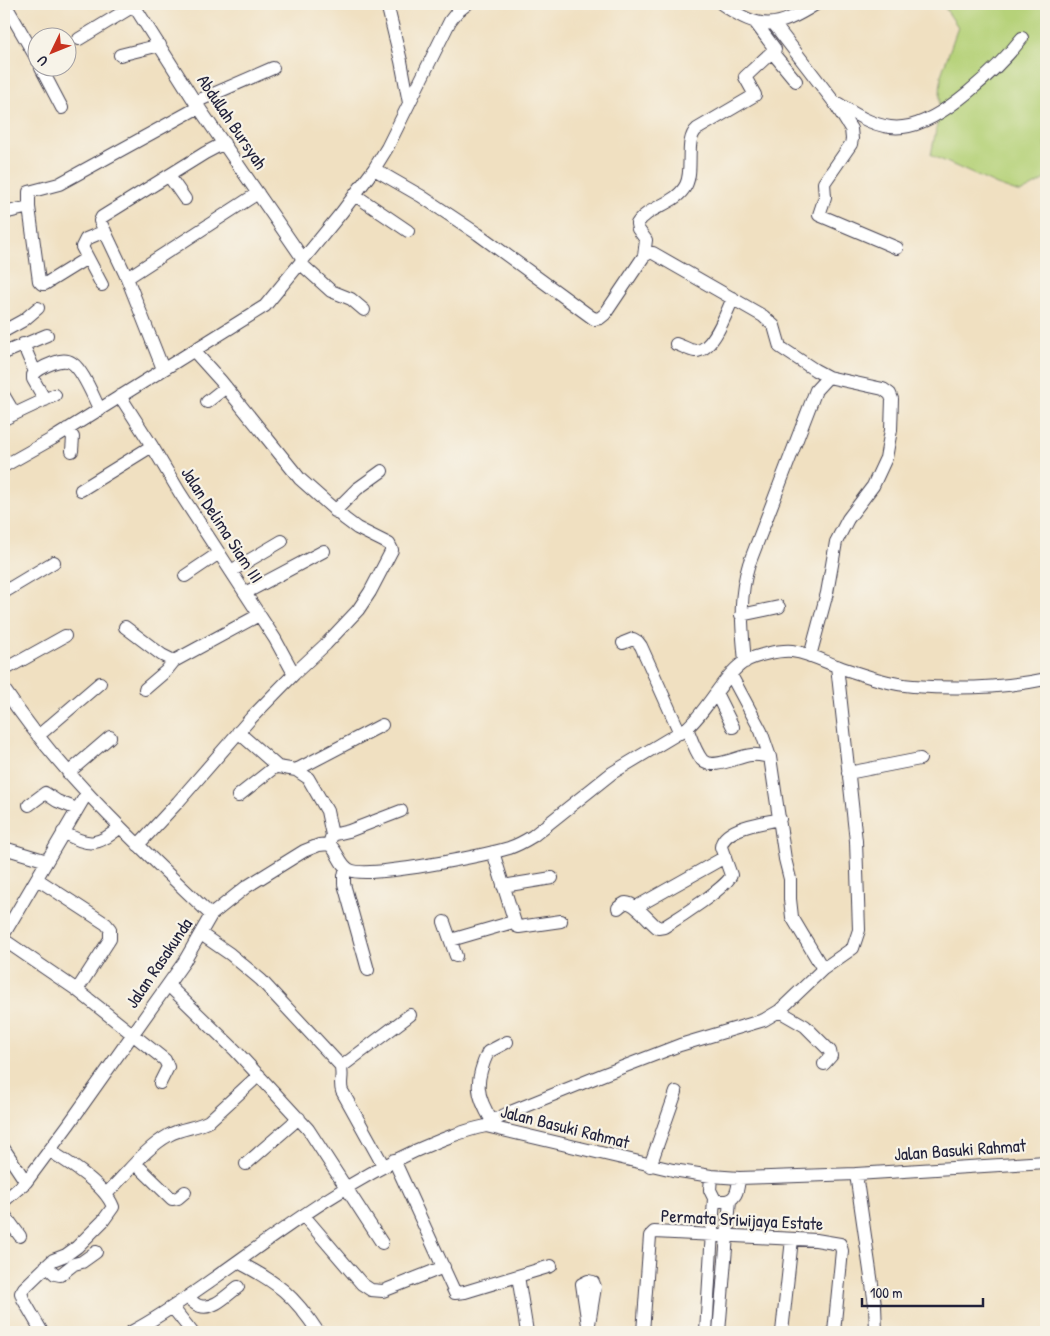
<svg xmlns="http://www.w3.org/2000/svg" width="1050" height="1336" viewBox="0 0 1050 1336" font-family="'Patrick Hand',sans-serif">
<rect width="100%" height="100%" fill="#f7f3e8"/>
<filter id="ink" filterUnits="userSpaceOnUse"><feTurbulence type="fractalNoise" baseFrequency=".02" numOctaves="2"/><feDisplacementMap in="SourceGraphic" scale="10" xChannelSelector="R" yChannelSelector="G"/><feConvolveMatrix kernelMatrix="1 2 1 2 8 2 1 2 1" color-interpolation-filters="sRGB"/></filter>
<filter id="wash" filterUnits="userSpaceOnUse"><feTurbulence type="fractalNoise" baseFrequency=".0096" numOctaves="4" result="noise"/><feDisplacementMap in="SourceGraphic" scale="20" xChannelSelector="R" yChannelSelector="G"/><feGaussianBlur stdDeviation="1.12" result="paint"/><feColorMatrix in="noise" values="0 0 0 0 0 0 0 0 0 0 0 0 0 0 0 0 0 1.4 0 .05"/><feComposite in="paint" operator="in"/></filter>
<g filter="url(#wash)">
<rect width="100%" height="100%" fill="#f0e0c1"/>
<!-- green -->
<path fill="#b6d279" stroke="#6c7a5a" d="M 940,4 L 1046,4 L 1046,179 L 1020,193 L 997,185 L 931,155 L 939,115 L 941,75 L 958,27 L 943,5 Z"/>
</g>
<g filter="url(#ink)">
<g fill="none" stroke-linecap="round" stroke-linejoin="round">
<defs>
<path id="minor" d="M 5,4 L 38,61
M 133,4 L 195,102 L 303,259
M 387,4 L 401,61 L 409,103
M 722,4 C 761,31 776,29 816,4
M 774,24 L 834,102 L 851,129 L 852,139 L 851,144 L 824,183 L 825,197 L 819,215 L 897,248
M 79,39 L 135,5
M 772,52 L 796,81
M 120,55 L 160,45
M 41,68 L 62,108
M 195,102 L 273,68
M 839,104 C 857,116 880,130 903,127 C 942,123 999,67 1022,38
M 374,169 L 421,196 L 478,234 L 594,319 L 600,318 L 605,314 L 644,256 L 649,253 L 653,253 L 763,316 L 774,326 L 780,347 L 815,370 L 828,377 L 883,389 L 890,394 L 892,399 L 891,430 L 886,458 L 873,486 L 848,519 L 836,542 L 827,593 L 810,656
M 169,176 L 185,199
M 355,195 L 408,231
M 29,207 L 39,281 L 42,284 L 45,284 L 87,258
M 4,213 L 29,207 L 29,192 L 59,184 L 199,107
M 644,256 L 646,240 L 638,229 L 637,224 C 648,206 676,205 686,185 C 694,169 684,140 697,129 L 755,95 L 745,77 L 775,49 L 755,22
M 300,263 L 331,291 L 351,299 L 364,310
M 127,278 L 258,193
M 102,285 L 82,247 L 86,239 L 105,231
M 4,331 L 24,320 L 38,308
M 23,344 L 35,372
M 676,344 C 683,346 688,350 695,351 C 713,352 726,313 733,298
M 4,353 L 47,335
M 163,369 L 127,278 L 100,221 L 102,217 L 205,153 L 224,143
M 4,396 L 14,413
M 120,396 L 152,446 L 180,493 L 275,639 L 294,674
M 45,400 L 33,379 L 33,375 C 38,369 45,366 53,363 C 58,361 66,359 72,363 C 83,370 93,397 100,410
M 207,402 L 226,387
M 4,419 L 55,395
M 67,429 L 73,437 L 72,451
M 4,466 L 52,439 L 265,306 L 342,212 L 374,169 L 387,148 L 450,21 L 457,12 L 467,4
M 81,490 L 152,446
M 335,511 L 357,489 L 382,471
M 231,571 L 282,541
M 185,576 L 219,553
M 4,592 L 54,562
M 245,593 L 324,551
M 741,615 L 779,607
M 125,627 L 162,655 L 174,661 L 259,615
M 623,643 L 633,639 L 638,642 L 641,646 L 680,733
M 745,662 C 742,626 738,600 749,564 L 816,390 L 828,377
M 4,670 L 65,636
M 731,675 L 761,731 L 770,757 L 785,859 L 790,879 L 790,899 L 792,917 L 823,969
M 4,689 C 61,775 137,844 211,915
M 145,689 L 166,671 L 174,661
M 716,693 L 733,727
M 687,728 C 691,738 695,751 702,760 C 712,771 738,756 751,755 C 757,754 764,756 770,757
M 238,732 L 278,767 L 296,770 L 308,778 L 327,811 L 332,835 L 329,844
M 38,736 L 100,683
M 296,770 L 382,725
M 68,773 L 110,737
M 848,773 L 920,759
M 238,796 L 276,766
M 29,805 L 45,793 L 57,801 L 77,809
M 63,832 C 88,847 98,846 119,828
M 332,835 L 349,831 L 401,811
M 138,845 L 178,802 L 251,718 L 294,674 L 326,644 L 358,610 L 370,592 L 392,550 L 389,544 L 357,528 L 345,519 L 300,479 L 221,381 L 194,351
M 4,848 L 47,861
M 493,852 L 516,926 L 519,927 L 561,921
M 346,867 L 344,876 L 344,884 L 368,970
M 37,879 L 106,924 L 110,929 L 110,939 L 77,990
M 503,886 L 552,878
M 636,907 L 725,857
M 618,908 C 619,907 623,904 625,903 C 634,901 650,922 658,928 L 664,927 C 677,919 729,886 731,875 L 721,847 C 723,827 764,823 780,819
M 444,922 L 456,956
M 4,934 L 87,793
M 201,934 L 230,954 L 261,980 L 340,1065 C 344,1074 339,1082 342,1091 L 383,1165
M 4,940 L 77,990 L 165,1060 L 168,1067 L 160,1083
M 451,940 L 513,922
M 168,985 L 235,1050 L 308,1129 L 382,1243
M 779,1011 L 805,1026 L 830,1051 L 831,1056 L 824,1064
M 341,1067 L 410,1015
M 492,1121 C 475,1094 475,1081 488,1052 L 507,1042
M 486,1126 L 492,1121 L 513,1111 L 602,1075 L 680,1045 L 764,1020 L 779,1011 L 823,969 L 853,948 L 859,930 L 856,841 L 837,666
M 4,1149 L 26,1182
M 394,1160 L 455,1293 L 465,1292 L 551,1266
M 136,1164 L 172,1199 L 178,1198 L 185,1192
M 246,1164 L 299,1118
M 650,1166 L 676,1092
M 856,1174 L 875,1305 L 876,1332
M 106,1194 C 126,1175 144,1149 169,1135 C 181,1128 197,1128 209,1121 L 259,1075
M 4,1201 L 26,1182 L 69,1124 L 184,962 L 211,915 L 246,887 L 304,851 L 319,845 L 329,844 C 338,851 340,866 350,870 C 369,879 485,855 509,848 C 518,845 525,841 533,836 L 612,773 L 687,728 C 708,710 723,676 744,662 C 756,655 779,650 792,651 C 808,653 822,660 836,666 C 860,674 888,684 913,686 C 956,689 1004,688 1046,679
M 721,1201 C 736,1202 738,1191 739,1178
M 4,1214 L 20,1236
M 304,1216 L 362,1284 L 371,1290 L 383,1291 L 444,1267
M 238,1262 C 277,1282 294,1295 318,1332
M 46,1266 L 55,1274 L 60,1275 L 74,1264 L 82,1262 L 96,1252
M 518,1276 L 527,1332
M 187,1297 C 191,1300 195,1305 200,1306 C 214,1310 228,1294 238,1287
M 173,1308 L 192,1332
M 589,1324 L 595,1287 L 593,1282 L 588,1281 L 582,1284 L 589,1332
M 42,1332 L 23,1299 L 21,1293 L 24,1288 L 53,1260 L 66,1255 L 77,1247 L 103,1221 L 113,1207 C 105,1185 69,1163 50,1151
M 131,1332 C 160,1317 186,1298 213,1279 C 278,1233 342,1184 415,1151 C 438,1141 461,1131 486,1126 L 673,1170 L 711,1176 L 739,1178 L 856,1174 L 1046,1162
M 643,1332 L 650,1236 L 654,1232 L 816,1240 L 840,1244 L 842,1251 L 834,1332
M 706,1332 L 714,1198 L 710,1190 L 711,1176
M 719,1332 L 730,1200
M 782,1332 L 792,1239"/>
</defs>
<!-- minor casing -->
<use href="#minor" stroke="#413e4f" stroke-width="14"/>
<!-- minor -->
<use href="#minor" stroke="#fff" stroke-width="12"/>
</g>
</g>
<g text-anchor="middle" stroke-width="4.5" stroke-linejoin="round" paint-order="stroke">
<!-- street labels -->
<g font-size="18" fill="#22223b" stroke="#f7f3e8">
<text transform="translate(232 122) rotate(56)" y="6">Abdullah Bursyah</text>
<text transform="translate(222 525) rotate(57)" y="6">Jalan Delima Siam III</text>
<text transform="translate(159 963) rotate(-56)" y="6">Jalan Rasakunda</text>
<text transform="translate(565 1127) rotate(14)" y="6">Jalan Basuki Rahmat</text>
<text transform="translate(960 1150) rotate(-4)" y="6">Jalan Basuki Rahmat</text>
<text transform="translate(742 1220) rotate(3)" y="6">Permata Sriwijaya Estate</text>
</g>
</g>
<!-- margin -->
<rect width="1050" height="1336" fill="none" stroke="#f7f3e8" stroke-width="20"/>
<!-- north arrow -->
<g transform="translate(52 52) rotate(227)"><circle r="24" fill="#f7f3e8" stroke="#a29fa3"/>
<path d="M0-4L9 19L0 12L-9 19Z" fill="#c8321e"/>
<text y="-8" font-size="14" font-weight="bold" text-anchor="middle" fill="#22223b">U</text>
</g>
<!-- scale -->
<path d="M862 1298v8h121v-8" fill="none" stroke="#22223b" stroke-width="2.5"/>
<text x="870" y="1298" font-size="15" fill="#22223b" stroke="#f7f3e8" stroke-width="4" paint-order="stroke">100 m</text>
</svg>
